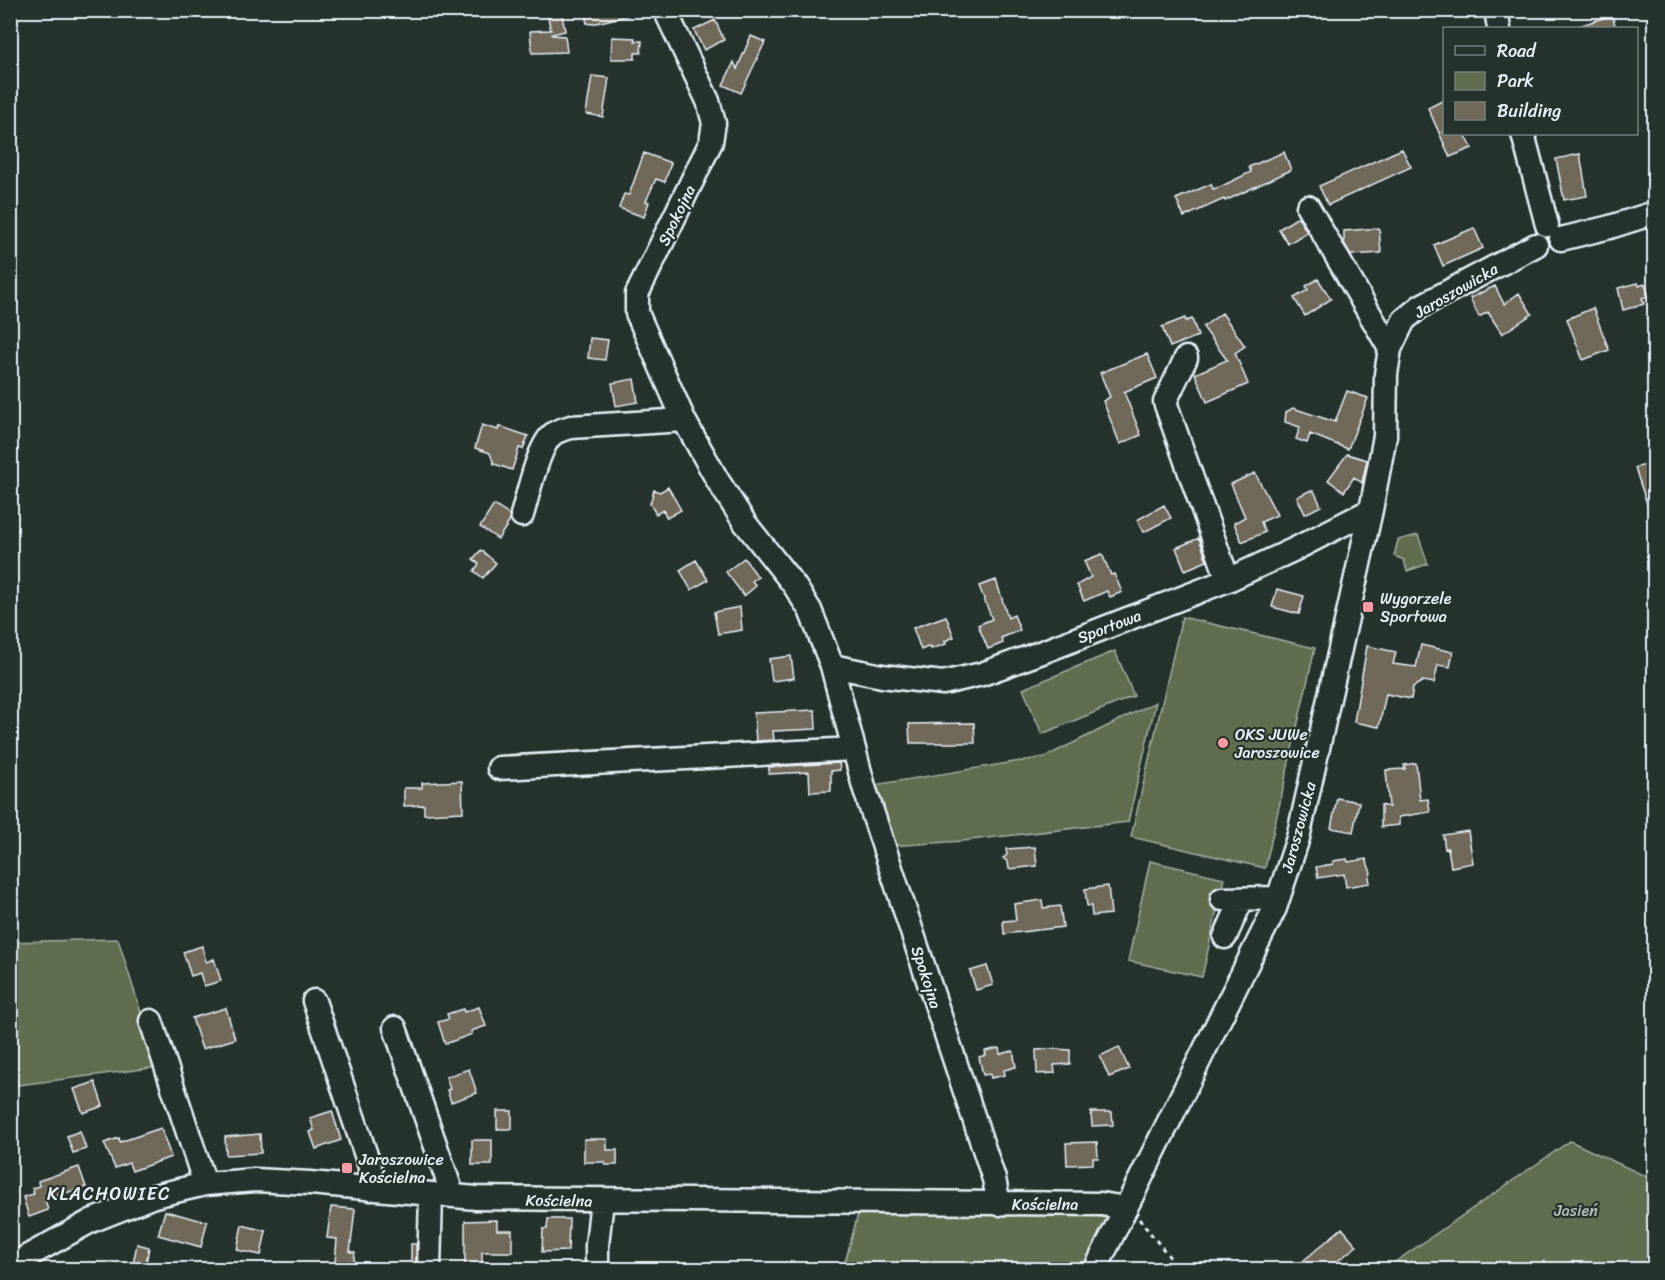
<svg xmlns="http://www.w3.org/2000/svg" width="1665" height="1280" viewBox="0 0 1665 1280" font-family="Sriracha,sans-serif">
<rect width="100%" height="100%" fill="#26332d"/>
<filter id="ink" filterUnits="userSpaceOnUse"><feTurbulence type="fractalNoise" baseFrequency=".0167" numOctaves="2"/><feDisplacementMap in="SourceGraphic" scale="12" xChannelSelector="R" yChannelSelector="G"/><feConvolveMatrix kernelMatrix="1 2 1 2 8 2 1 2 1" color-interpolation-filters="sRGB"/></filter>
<g filter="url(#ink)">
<!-- green -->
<path fill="#616d4f" stroke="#a4afa4" stroke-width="1.5" d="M 1418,535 L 1428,564 L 1407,571 L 1404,560 L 1394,556 L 1398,540 Z
M 1182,617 L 1315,648 L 1265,868 L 1131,837 Z
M 1115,651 L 1134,696 L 1042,734 L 1023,689 Z
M 1156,702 L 1128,822 L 962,841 L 891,846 L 874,785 L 1045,757 Z
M 1150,861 L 1224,878 L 1202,977 L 1128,961 Z
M 118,939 L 158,1067 L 11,1086 L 10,942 Z
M 1570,1141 L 1649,1178 L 1654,1177 L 1654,1269 L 1385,1269 Z
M 1102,1209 L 1113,1218 L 1086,1269 L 843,1270 L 858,1214 Z"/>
<!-- building -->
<path fill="#706858" stroke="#e8f1f8" stroke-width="1.5" d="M 546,10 L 561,10 L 565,31 L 552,34 L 552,35 L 565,36 L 567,52 L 532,53 L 530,31 L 551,30 Z
M 584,10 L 629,10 L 630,15 L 592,24 L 587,23 Z
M 1612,15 L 1616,28 L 1579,28 L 1579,26 Z
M 715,20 L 724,40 L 704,50 L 694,30 Z
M 751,36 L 765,42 L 741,93 L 723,85 L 734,62 L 737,69 Z
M 612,37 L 635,38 L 635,41 L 642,41 L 641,53 L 635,53 L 635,59 L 611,59 Z
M 592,76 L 609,78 L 603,117 L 586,114 Z
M 1444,100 L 1444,134 L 1465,134 L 1472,148 L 1450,157 L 1428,108 Z
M 1402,149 L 1411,167 L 1328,205 L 1319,186 Z
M 1284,152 L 1291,170 L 1225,201 L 1224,199 L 1184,217 L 1176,199 L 1211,184 L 1213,189 L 1220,187 L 1251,172 L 1249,167 Z
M 644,153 L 671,163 L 665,182 L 656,179 L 646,201 L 649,202 L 644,217 L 619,208 L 624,194 L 629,195 Z
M 1580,154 L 1587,196 L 1564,200 L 1556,159 Z
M 1298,217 L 1307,232 L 1288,244 L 1279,229 Z
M 1379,228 L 1381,253 L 1351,255 L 1344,243 L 1344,231 Z
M 1474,228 L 1483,248 L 1443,266 L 1434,245 Z
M 1318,279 L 1331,299 L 1305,316 L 1294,298 L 1308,290 L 1306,286 Z
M 1638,283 L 1639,286 L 1645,284 L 1649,296 L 1642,298 L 1644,304 L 1623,310 L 1618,288 Z
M 1495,286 L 1504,304 L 1519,293 L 1532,314 L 1502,334 L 1488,312 L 1479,317 L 1470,298 Z
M 1593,308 L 1609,350 L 1583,360 L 1567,319 Z
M 1222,313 L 1245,346 L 1235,353 L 1248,384 L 1207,402 L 1195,374 L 1227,360 L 1203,327 Z
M 1185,318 L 1186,321 L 1192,319 L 1198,336 L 1170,347 L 1162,327 Z
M 590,338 L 608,340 L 605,360 L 588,358 Z
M 1147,354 L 1157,378 L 1124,392 L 1141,435 L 1120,444 L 1103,401 L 1110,397 L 1100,373 Z
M 634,379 L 638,402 L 616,406 L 612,383 Z
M 1347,391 L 1368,398 L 1348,449 L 1310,434 L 1307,443 L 1296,439 L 1300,427 L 1285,422 L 1286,412 L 1293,408 L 1335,422 Z
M 482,425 L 498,430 L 499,426 L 528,436 L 523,449 L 519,448 L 512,470 L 494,464 L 490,453 L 475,448 Z
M 1347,454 L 1367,460 L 1362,483 L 1354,477 L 1344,492 L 1328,480 Z
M 1654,462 L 1654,518 L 1652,519 L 1635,468 Z
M 1255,473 L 1277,515 L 1261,522 L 1265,532 L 1242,542 L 1234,523 L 1245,517 L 1231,484 Z
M 668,487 L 681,510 L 667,518 L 663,510 L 656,514 L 650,504 L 654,490 L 660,492 Z
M 1309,491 L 1314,491 L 1321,506 L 1305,514 L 1297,497 Z
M 494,505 L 509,515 L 510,521 L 498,539 L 480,527 Z
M 1164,505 L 1171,518 L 1144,532 L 1137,520 Z
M 1199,538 L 1207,561 L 1185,570 L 1176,548 Z
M 481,550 L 496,563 L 483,578 L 474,571 L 479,564 L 473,559 Z
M 1102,554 L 1111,575 L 1114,574 L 1122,592 L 1110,597 L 1107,591 L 1084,601 L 1077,585 L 1091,577 L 1084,561 Z
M 744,558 L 758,577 L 752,581 L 756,586 L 744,596 L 726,572 Z
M 696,560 L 708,580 L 691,590 L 680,570 Z
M 996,580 L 1008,618 L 1014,615 L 1020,630 L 1001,638 L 1003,643 L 988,649 L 978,625 L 992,619 L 979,586 Z
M 1277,589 L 1304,596 L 1299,614 L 1272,607 Z
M 740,607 L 742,630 L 718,634 L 714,612 Z
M 946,616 L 954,637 L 945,641 L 946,644 L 931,649 L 930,646 L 921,650 L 913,628 Z
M 1421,645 L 1453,652 L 1450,667 L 1438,665 L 1434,683 L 1423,681 L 1413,687 L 1411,699 L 1386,694 L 1379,727 L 1354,722 L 1367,646 L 1396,652 L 1393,664 L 1416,667 Z
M 791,656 L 794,678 L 772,681 L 769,659 Z
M 815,710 L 816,729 L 773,731 L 774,740 L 756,741 L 754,713 Z
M 974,723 L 975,743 L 910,743 L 909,724 Z
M 839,763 L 840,770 L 831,771 L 831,791 L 810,792 L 809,772 L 769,774 L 769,767 Z
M 1416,763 L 1420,800 L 1428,799 L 1430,812 L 1399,817 L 1399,825 L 1381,827 L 1381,805 L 1389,807 L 1386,770 L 1405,769 L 1404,765 Z
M 462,781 L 463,812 L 424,814 L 424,805 L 404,806 L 404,788 L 422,788 L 422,783 Z
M 1337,798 L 1359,802 L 1353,832 L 1331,828 Z
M 1468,831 L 1473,863 L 1451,867 L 1448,848 L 1445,849 L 1443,835 Z
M 1035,847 L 1037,866 L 1009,869 L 1008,862 L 1003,858 L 1007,855 L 1006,849 Z
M 1347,859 L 1348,862 L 1366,859 L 1371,873 L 1369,877 L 1370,883 L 1346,887 L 1344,874 L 1318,878 L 1316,867 L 1333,864 L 1333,861 Z
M 1108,886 L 1111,914 L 1092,916 L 1091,906 L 1087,906 L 1085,889 Z
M 1042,900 L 1043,908 L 1060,906 L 1063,927 L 1004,934 L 1003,921 L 1016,920 L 1014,904 Z
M 202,946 L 206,962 L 214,959 L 221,981 L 204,986 L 200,973 L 191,976 L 183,952 Z
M 987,966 L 993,985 L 976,990 L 970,971 Z
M 479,1007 L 486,1026 L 471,1031 L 472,1034 L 445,1044 L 438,1022 L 449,1019 L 447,1014 L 463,1009 L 464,1012 Z
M 226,1008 L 235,1039 L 202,1049 L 192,1018 Z
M 1119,1047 L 1129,1069 L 1109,1077 L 1100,1056 Z
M 999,1048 L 1000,1054 L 1013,1051 L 1016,1067 L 1004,1070 L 1005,1075 L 991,1078 L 990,1074 L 983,1075 L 979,1057 L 986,1055 L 985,1051 Z
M 1054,1049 L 1070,1050 L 1070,1064 L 1054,1065 L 1055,1073 L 1037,1074 L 1036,1050 Z
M 469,1069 L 477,1093 L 451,1102 L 447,1090 L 450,1089 L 446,1077 Z
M 95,1082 L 103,1106 L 83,1113 L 74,1089 Z
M 332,1111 L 341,1140 L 316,1149 L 310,1132 L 314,1130 L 310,1118 Z
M 497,1111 L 512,1111 L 512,1129 L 497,1129 Z
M 1091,1112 L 1112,1112 L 1113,1125 L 1092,1126 Z
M 161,1128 L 171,1157 L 132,1171 L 129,1163 L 115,1168 L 104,1143 L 119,1138 L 120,1142 Z
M 80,1131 L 86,1149 L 73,1153 L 67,1136 Z
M 260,1134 L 261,1153 L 226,1155 L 225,1137 Z
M 584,1139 L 607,1139 L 607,1150 L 617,1150 L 617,1165 L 605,1165 L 605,1162 L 584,1162 Z
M 472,1140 L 492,1140 L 492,1165 L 472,1165 Z
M 1097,1142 L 1098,1158 L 1093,1158 L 1093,1164 L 1067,1165 L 1066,1143 Z
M 79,1167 L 86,1187 L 45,1199 L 48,1210 L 29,1217 L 23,1197 L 34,1194 L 32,1188 L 39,1186 L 38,1181 Z
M 331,1207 L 355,1209 L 350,1252 L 355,1252 L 353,1265 L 335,1263 L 337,1239 L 327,1238 Z
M 165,1211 L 207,1222 L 201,1247 L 158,1235 Z
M 548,1219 L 569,1219 L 568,1251 L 542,1252 L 543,1229 L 547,1229 Z
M 497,1220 L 497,1230 L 512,1230 L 512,1252 L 482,1252 L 482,1269 L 465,1269 L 465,1221 Z
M 242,1225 L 266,1231 L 261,1255 L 237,1250 Z
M 1342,1228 L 1357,1246 L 1327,1269 L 1309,1269 L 1303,1261 Z
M 137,1244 L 149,1247 L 145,1269 L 132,1269 Z
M 411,1244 L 416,1244 L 416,1266 L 411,1266 Z"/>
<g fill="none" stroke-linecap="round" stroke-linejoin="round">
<defs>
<path id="minor" d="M 665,10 L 708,101 L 714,123 L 711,142 L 637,294 L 637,313 L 684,420 L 718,481 L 745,523 L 794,585 L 810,610 L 832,666 L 864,787 L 994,1179 L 999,1204
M 1496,10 L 1499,28
M 1523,134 L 1547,225
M 1308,207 L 1390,349
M 1561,239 L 1610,227 L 1654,213
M 1186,358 L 1165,402 L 1228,580
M 522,515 C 528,495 538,446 553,434 C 558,430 565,429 571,427 L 684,420
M 832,666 L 882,676 L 943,683 L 982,674 L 1045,651 L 1228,580 L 1295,549 L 1371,510
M 499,768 L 854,749
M 1222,899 L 1278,898
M 1225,937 L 1242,899
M 314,1001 L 370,1167 L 370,1189
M 151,1021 L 205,1184
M 395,1028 L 453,1196
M 10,1266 L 91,1221 L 154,1196 L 205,1184 L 255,1180 L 310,1183 L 476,1198 L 1101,1204 L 1126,1208
M 429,1270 L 431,1195
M 597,1270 L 597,1245 L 602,1200
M 1095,1270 L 1275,908 L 1298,838 L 1371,510 L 1385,436 L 1386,374 L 1390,349 L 1404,320 L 1421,306 L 1536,245"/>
</defs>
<!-- minor casing -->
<use href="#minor" stroke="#e8f1f8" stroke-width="27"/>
<!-- path -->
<path stroke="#e8f1f8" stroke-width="3" stroke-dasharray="4.5 4.5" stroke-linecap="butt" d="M 1139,1219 L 1180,1270
M 1637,1270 L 1654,1259"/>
<!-- minor -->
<use href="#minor" stroke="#26332d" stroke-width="22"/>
</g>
</g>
<!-- markers -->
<g fill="#ff9aa2" stroke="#26332d" stroke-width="2">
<rect x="1362" y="601" width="12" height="12" rx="3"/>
<circle cx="1223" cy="743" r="6"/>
<rect x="341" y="1162" width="12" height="12" rx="3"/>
</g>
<g text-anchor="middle" stroke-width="4.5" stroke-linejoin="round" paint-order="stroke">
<!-- street labels -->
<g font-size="16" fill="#e8f1f8" stroke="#26332d">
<text transform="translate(676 215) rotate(-64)" y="6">Spokojna</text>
<text transform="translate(1456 290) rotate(-30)" y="6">Jaroszowicka</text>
<text transform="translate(1109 626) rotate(-21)" y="6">Sportowa</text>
<text transform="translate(1298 827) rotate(-75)" y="6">Jaroszowicka</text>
<text transform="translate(927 977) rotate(72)" y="6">Spokojna</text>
<text transform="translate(559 1200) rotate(1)" y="6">Kościelna</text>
<text x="1045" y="1210">Kościelna</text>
</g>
<!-- poi labels -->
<g font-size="16" fill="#e8f1f8" stroke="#26332d" text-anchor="start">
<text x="1380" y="604">Wygorzele<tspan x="1380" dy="18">Sportowa</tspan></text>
<text x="1235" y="740">OKS JUWe<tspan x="1235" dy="18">Jaroszowice</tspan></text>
<text x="359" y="1165">Jaroszowice<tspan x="359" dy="18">Kościelna</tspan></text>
</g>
<!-- park labels -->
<g font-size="16" fill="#b2bcb4" stroke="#26332d">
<text x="1576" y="1216">Jasień</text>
</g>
<!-- neighbourhood labels -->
<g font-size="18" letter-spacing="1.5" fill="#e8f1f8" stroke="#26332d">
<text x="109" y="1200">KLACHOWIEC</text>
</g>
</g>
<!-- margin -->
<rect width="1665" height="1280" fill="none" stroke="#26332d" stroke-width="36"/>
<rect x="18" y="18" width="1629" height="1244" fill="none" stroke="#e8f1f8" stroke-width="2" filter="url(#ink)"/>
<!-- legend -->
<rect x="1443" y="27" width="195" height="108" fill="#26332d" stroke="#747f7e" stroke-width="1.5"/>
<rect x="1455" y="46" width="30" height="9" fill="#26332d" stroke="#747f7e" stroke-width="1.5"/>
<text x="1497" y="57" font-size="18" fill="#e8f1f8">Road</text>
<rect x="1455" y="72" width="30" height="18" fill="#616d4f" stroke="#747f7e" stroke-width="1.5"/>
<text x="1497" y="87" font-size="18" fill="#e8f1f8">Park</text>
<rect x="1455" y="102" width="30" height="18" fill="#706858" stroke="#747f7e" stroke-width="1.5"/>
<text x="1497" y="117" font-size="18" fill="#e8f1f8">Building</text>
</svg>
